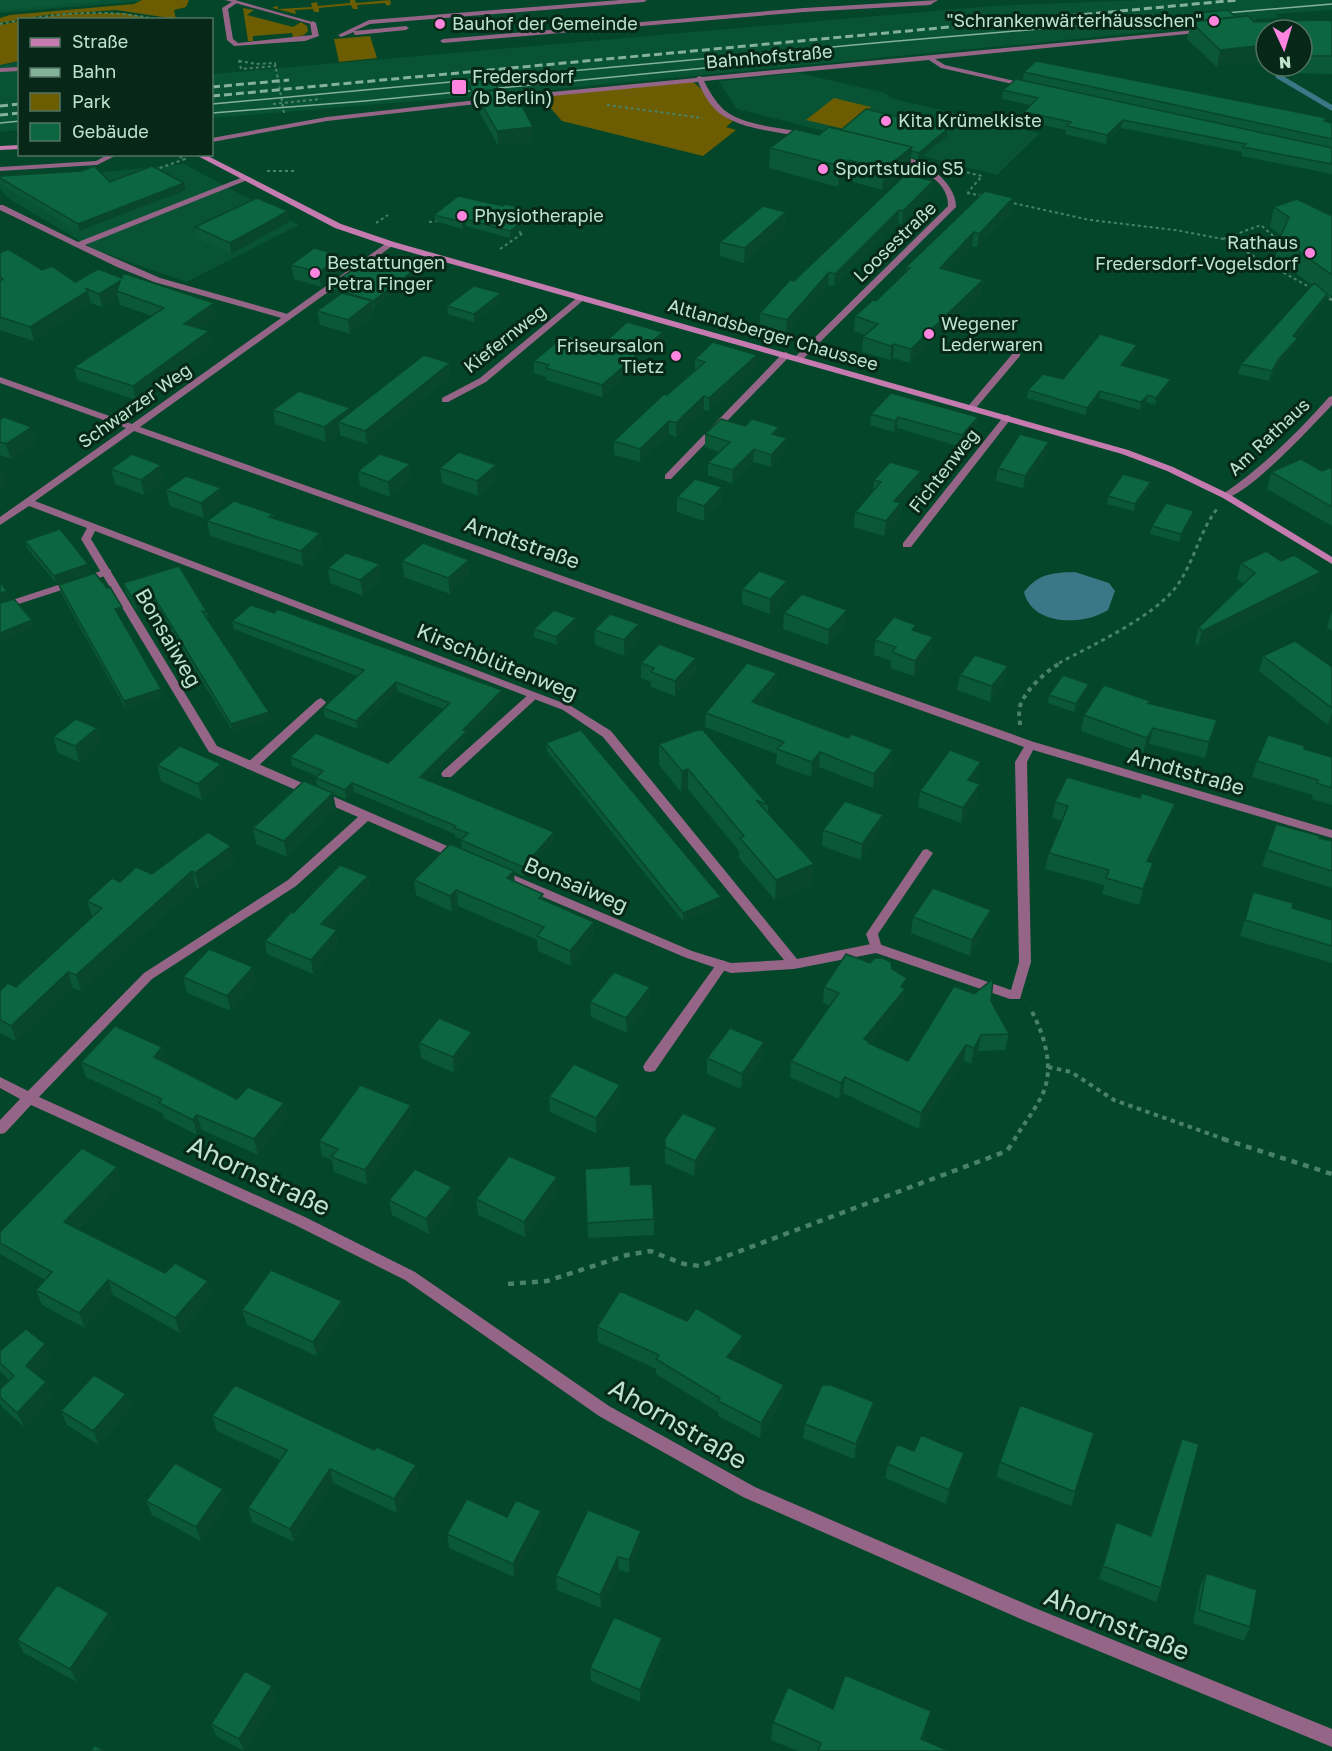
<svg xmlns="http://www.w3.org/2000/svg" width="1332" height="1751" viewBox="0 0 1332 1751" font-family="'Golos Text',sans-serif">
<rect width="100%" height="100%" fill="#034629"/>
<!-- built -->
<path fill="#085333" d="M 0,0 L 154,0 L 0,13 Z
M 1140,0 L 1332,0 L 1332,10 L 1276,14 L 1278,18 L 1255,19 L 1258,24 L 1210,26 L 504,94 L 212,118 L 212,74 L 991,6 Z
M 19,62 L 19,130 L 0,132 L 0,65 Z
M 799,73 L 886,93 L 890,98 L 1040,133 L 997,175 L 737,109 L 719,81 Z
M 184,164 L 299,225 L 186,282 L 96,250 L 9,199 L 0,189 L 0,182 Z"/>
<!-- green -->
<path fill="#6c5d03" d="M 142,0 L 189,0 L 186,7 L 174,10 L 176,19 L 116,10 L 46,15 L 0,23 L 0,18 L 10,15 L 134,4 Z
M 350,0 L 355,0 L 356,3 L 390,0 L 391,4 L 387,6 L 385,3 L 357,5 L 358,9 L 353,9 L 351,5 L 319,8 L 319,12 L 314,12 L 313,9 L 295,10 L 296,14 L 273,8 L 273,7 L 278,6 L 278,9 L 312,7 L 311,3 L 317,2 L 318,6 L 350,3 Z
M 243,8 L 254,10 L 247,15 L 293,27 L 301,22 L 307,26 L 308,31 L 304,35 L 293,38 L 292,33 L 253,36 L 253,41 L 248,41 Z
M 124,13 L 153,19 L 31,19 L 64,14 Z
M 19,21 L 19,61 L 0,65 L 0,25 Z
M 370,36 L 377,58 L 339,62 L 334,39 Z
M 692,82 C 706,88 712,111 733,121 L 726,127 L 736,130 L 703,156 L 562,121 L 540,96 Z
M 834,98 L 871,107 L 844,129 L 806,120 Z"/>
<!-- water -->
<path fill="#3a7787" d="M 1075,572 L 1109,583 L 1115,591 L 1108,610 C 1083,626 1032,626 1024,592 C 1039,573 1052,573 1075,572 Z"/>
<g fill="none" stroke-linecap="round" stroke-linejoin="round">
<!-- stream -->
<path stroke="#3a7787" stroke-width="5" d="M 1278,76 L 1332,108"/>
<!-- path-far3 -->
<path stroke="#4a8267" stroke-width="2" stroke-dasharray="3 3" stroke-linecap="butt" d="M 21,20 C 68,12 112,9 159,20
M 0,24 L 20,20
M 239,60 L 241,69 L 276,66
M 239,61 L 256,64 L 275,63 L 284,113
M 273,104 L 321,99
M 607,105 L 703,118
M 154,170 L 185,159 L 174,154
M 267,171 L 296,171
M 961,171 L 982,176 L 968,192
M 967,193 L 983,196
M 1008,202 L 1090,220 L 1175,230 L 1223,239
M 429,222 L 438,221
M 376,223 L 388,215
M 1282,244 L 1261,225 L 1223,239 L 1313,289
M 1234,245 L 1283,247
M 500,249 L 523,233 L 519,232"/>
<!-- path-far2 -->
<path stroke="#4a8267" stroke-width="3" stroke-dasharray="4 4" stroke-linecap="butt" d="M 1322,295 L 1332,300
M 1059,663 C 1093,645 1153,617 1176,587 C 1194,563 1199,532 1217,509"/>
<!-- path-far1 -->
<path stroke="#4a8267" stroke-width="4" stroke-dasharray="4.5 4.5" stroke-linecap="butt" d="M 1020,725 C 1020,719 1018,712 1020,706 C 1026,689 1047,670 1062,662
M 1048,1067 L 1071,1072 L 1114,1100 L 1227,1140
M 1014,1140 C 1023,1125 1036,1109 1043,1093 C 1055,1065 1043,1032 1030,1008"/>
<!-- path -->
<path stroke="#4a8267" stroke-width="4.5" stroke-dasharray="6 6" stroke-linecap="butt" d="M 1223,1139 L 1332,1174
M 508,1284 L 547,1281 L 627,1255 L 650,1251 L 684,1264 L 700,1266 L 1007,1151 L 1015,1139"/>
<!-- service -->
<path fill="#946586" fill-rule="evenodd" d="M 235,0 L 238,2 L 237,3 L 228,9 L 233,39 L 238,43 L 312,35 L 310,23 L 313,21 L 316,23 L 319,36 L 305,41 L 234,46 L 227,40 L 222,8 Z
M 620,0 L 647,0 L 644,2 L 370,24 L 354,31 L 406,26 L 409,28 L 406,30 L 356,35 L 354,34 L 354,32 L 341,37 L 338,35 L 369,20 Z
M 938,0 L 930,5 L 804,12 L 443,43 L 440,41 L 443,39 L 804,8 Z
M 20,67 L 20,71 L 0,72 L 0,68 Z
M 109,154 L 119,154 L 97,165 L 0,171 L 0,167 L 96,161 Z
M 243,177 L 250,179 L 85,245 L 160,278 L 291,315 L 291,319 L 285,319 L 154,282 L 117,267 L 0,210 L 0,205 L 3,205 L 78,242 Z
M 1017,351 L 1020,352 L 1020,356 L 975,409 L 969,409 L 969,405 L 1014,352 Z
M 107,569 L 111,570 L 111,574 L 0,610 L 0,604 Z
M 534,692 L 539,695 L 538,697 L 451,777 L 443,777 L 441,774 L 443,771 L 530,693 Z
M 321,698 L 326,702 L 325,704 L 255,769 L 247,769 L 245,766 L 247,763 L 317,700 Z
M 927,849 L 933,853 L 878,934 L 882,948 L 880,951 L 872,951 L 866,934 L 923,850 Z
M 722,960 L 726,962 L 728,965 L 726,968 L 655,1071 L 650,1072 L 645,1071 L 643,1067 L 645,1063 L 718,962 Z"/>
<!-- minor -->
<path fill="#946586" fill-rule="evenodd" d="M 225,0 L 235,0 L 316,23 L 311,24 Z
M 1205,29 L 1207,30 L 1207,32 L 935,59 L 945,65 L 1028,84 L 1030,85 L 1026,87 L 941,68 L 929,60 L 704,81 C 709,91 715,101 723,109 C 742,126 784,128 809,133 L 810,135 L 806,137 C 779,132 742,130 719,113 C 709,105 703,93 698,82 L 521,99 L 327,121 L 212,142 L 212,138 L 327,117 L 521,95 L 696,78 L 699,76 L 702,77 Z
M 893,155 C 918,155 957,181 956,207 L 801,361 L 795,361 L 795,357 L 948,206 C 949,179 915,166 893,159 Z
M 388,242 L 395,244 L 140,427 L 1034,742 L 1332,830 L 1332,838 L 1033,750 L 1027,762 L 1031,962 L 1020,999 L 1010,999 L 876,953 L 794,969 L 731,973 L 684,957 L 496,877 L 494,874 L 500,870 L 504,871 L 692,951 L 731,963 L 784,960 L 603,737 L 563,710 L 95,531 L 91,539 L 217,746 L 461,852 L 463,855 L 461,858 L 453,858 L 368,821 L 296,886 L 152,979 L 39,1097 L 305,1217 L 415,1272 L 609,1406 L 755,1487 L 1035,1608 L 1332,1729 L 1332,1747 L 1023,1620 L 743,1497 L 599,1416 L 405,1280 L 295,1225 L 31,1105 L 5,1133 L 0,1134 L 0,1120 L 20,1099 L 0,1088 L 0,1077 L 28,1091 L 144,973 L 288,880 L 358,817 L 209,752 L 81,539 L 87,528 L 29,506 L 0,525 L 0,517 L 126,428 L 0,383 L 0,377 L 132,424 ZM 134,431 L 1024,747 L 1015,762 L 1019,962 L 1011,990 L 876,943 L 797,959 L 611,731 L 571,706 L 35,501 Z
M 579,296 L 586,298 L 486,382 L 448,402 L 442,402 L 442,398 L 480,378 Z
M 786,352 L 790,355 L 789,357 L 671,479 L 665,479 L 665,475 L 783,353 Z
M 1332,396 L 1332,405 C 1316,422 1243,501 1223,498 L 1223,494 C 1263,467 1297,433 1329,397 Z
M 1007,415 L 1010,416 L 1010,420 L 911,547 L 903,547 L 903,543 L 1004,416 Z"/>
<!-- secondary -->
<path fill="#c57bb0" fill-rule="evenodd" d="M 20,145 L 20,149 L 0,150 L 0,146 Z
M 194,154 L 204,154 L 341,224 L 394,242 L 1128,450 L 1173,467 L 1229,494 L 1332,557 L 1332,564 L 1223,498 L 1167,471 L 1122,454 L 388,246 L 335,228 Z"/>
<!-- tram -->
<path stroke="#84b299" stroke-width="1.5" d="M 212,104 L 886,42 L 1332,4
M 212,113 L 365,101 L 809,58
M 0,123 L 20,121"/>
<!-- rail -->
<path stroke="#84b299" stroke-width="3" stroke-dasharray="8 4" stroke-linecap="butt" d="M 212,87 L 289,80
M 212,96 L 1238,0
M 0,106 L 20,104
M 0,115 L 20,113"/>
</g>
<!-- wall -->
<path fill="#0a5836" d="M 0,0 L 102,0 L 97,2 L 0,10 Z
M 1196,13 L 1236,17 L 1254,22 L 1332,21 L 1332,74 L 1282,73 L 1274,66 L 1302,66 L 1302,30 L 1217,67 L 1187,39 L 1191,22 L 1197,21 L 1195,20 Z
M 1024,72 L 1332,123 L 1332,174 L 1241,156 L 1242,152 L 1121,128 L 1106,144 L 1065,134 L 1066,130 L 1023,121 L 1024,112 L 1031,105 L 1002,99 L 1003,90 L 1023,80 Z
M 467,78 L 498,91 L 534,141 L 498,145 L 476,106 L 475,98 L 473,98 L 468,84 Z
M 841,130 L 947,136 L 918,160 L 911,158 L 910,167 L 882,190 L 846,180 L 838,187 L 769,168 L 770,148 Z
M 0,176 L 110,182 L 184,183 L 186,190 L 79,231 L 0,184 Z
M 933,181 L 932,193 L 902,224 L 898,223 L 834,286 L 828,285 L 786,333 L 760,326 L 760,313 L 794,281 Z
M 1274,207 L 1332,216 L 1332,295 L 1329,298 L 1327,296 L 1324,304 L 1297,337 L 1295,347 L 1275,370 L 1269,381 L 1238,374 L 1241,364 L 1312,285 L 1275,258 L 1281,235 L 1270,227 Z
M 288,211 L 289,222 L 231,254 L 197,238 L 195,227 Z
M 1012,212 L 977,247 L 972,246 L 949,270 L 983,280 L 981,294 L 910,363 L 893,358 L 890,360 L 862,352 L 863,337 L 866,335 L 854,331 L 855,316 L 876,301 L 906,273 L 906,267 Z
M 434,215 L 535,219 L 510,238 L 466,226 L 462,229 L 435,221 Z
M 786,226 L 744,263 L 720,256 L 720,242 Z
M 0,253 L 42,270 L 75,282 L 122,278 L 214,303 L 217,317 L 199,329 L 209,331 L 211,345 L 136,400 L 77,380 L 74,367 L 152,316 L 120,305 L 118,297 L 102,307 L 91,303 L 91,304 L 34,341 L 0,330 Z
M 291,265 L 345,270 L 321,287 L 294,279 Z
M 419,266 L 420,274 L 373,308 L 374,315 L 350,334 L 320,325 L 317,311 L 341,293 L 341,292 L 334,290 L 333,283 L 373,271 Z
M 501,293 L 502,300 L 474,322 L 448,314 L 447,306 Z
M 663,332 L 663,344 L 602,397 L 546,380 L 546,377 L 534,373 L 534,361 L 602,345 Z
M 1136,352 L 1125,366 L 1171,379 L 1169,386 L 1155,405 L 1146,402 L 1140,410 L 1099,398 L 1085,415 L 1027,398 L 1028,390 L 1063,379 Z
M 757,355 L 757,368 L 709,411 L 704,410 L 676,437 L 669,434 L 640,462 L 614,455 L 614,441 L 695,370 L 695,359 Z
M 451,376 L 367,444 L 340,435 L 340,432 L 326,442 L 275,424 L 273,410 L 351,413 Z
M 871,414 L 978,417 L 977,428 L 961,447 L 897,428 L 894,432 L 870,425 Z
M 0,420 L 32,427 L 36,442 L 11,459 L 0,455 Z
M 745,426 L 779,427 L 778,436 L 786,451 L 771,467 L 753,462 L 732,483 L 708,475 L 708,463 L 720,452 L 705,447 L 705,434 Z
M 1049,442 L 1047,454 L 1023,488 L 996,481 L 998,468 Z
M 1332,467 L 1332,526 L 1267,489 L 1271,472 L 1322,471 Z
M 440,468 L 497,480 L 478,496 L 442,483 Z
M 111,469 L 164,480 L 144,495 L 115,484 Z
M 358,471 L 411,479 L 390,497 L 360,486 Z
M 921,471 L 919,486 L 901,506 L 900,518 L 884,536 L 854,527 L 855,512 L 873,492 L 874,480 Z
M 1151,482 L 1149,489 L 1134,511 L 1107,504 L 1108,496 Z
M 722,487 L 722,502 L 704,521 L 677,512 L 677,497 Z
M 166,490 L 224,503 L 204,518 L 170,506 Z
M 273,514 L 273,518 L 320,533 L 323,548 L 303,566 L 210,536 L 207,521 Z
M 1192,518 L 1179,542 L 1150,534 L 1152,526 Z
M 25,541 L 88,564 L 90,572 L 56,583 L 27,548 Z
M 469,560 L 470,575 L 450,594 L 404,577 L 402,561 Z
M 1281,561 L 1321,572 L 1316,588 L 1198,646 L 1195,643 L 1199,627 L 1244,584 L 1237,579 L 1241,563 Z
M 380,564 L 382,579 L 363,596 L 330,583 L 328,568 Z
M 787,581 L 786,596 L 770,614 L 742,604 L 742,589 Z
M 123,583 L 207,612 L 208,620 L 270,720 L 233,732 L 156,605 L 137,611 L 125,591 Z
M 59,585 L 124,615 L 119,616 L 161,689 L 163,697 L 126,709 L 61,593 Z
M 1332,611 L 1332,631 L 1327,627 Z
M 784,613 L 846,625 L 828,645 L 783,629 Z
M 576,618 L 577,626 L 557,645 L 534,637 L 534,629 Z
M 232,621 L 503,699 L 467,735 L 467,740 L 427,780 L 555,841 L 524,876 L 514,872 L 514,882 L 543,894 L 543,900 L 595,937 L 571,966 L 538,951 L 537,940 L 458,906 L 452,912 L 416,895 L 414,880 L 462,849 L 461,840 L 462,839 L 455,837 L 455,834 L 354,792 L 346,799 L 333,794 L 336,809 L 287,857 L 256,844 L 253,828 L 317,786 L 316,778 L 317,776 L 292,766 L 290,757 L 388,763 L 444,709 L 397,691 L 358,729 L 325,717 L 323,708 L 357,676 L 234,629 Z
M 639,624 L 639,639 L 624,656 L 595,645 L 594,630 Z
M 915,631 L 932,652 L 914,676 L 890,668 L 891,661 L 874,655 L 875,640 Z
M 1263,656 L 1332,667 L 1332,723 L 1328,725 L 1259,671 Z
M 696,658 L 696,673 L 675,696 L 651,687 L 651,682 L 641,678 L 641,663 Z
M 777,673 L 776,688 L 761,706 L 892,765 L 873,788 L 819,767 L 811,777 L 776,764 L 777,754 L 705,727 L 706,713 Z
M 960,675 L 1005,682 L 990,702 L 957,690 Z
M 1087,692 L 1074,712 L 1048,703 L 1049,695 Z
M 1150,701 L 1149,703 L 1213,736 L 1205,758 L 1149,744 L 1143,753 L 1081,731 L 1084,715 Z
M 97,728 L 102,744 L 79,762 L 58,753 L 53,737 Z
M 546,743 L 721,897 L 721,905 L 683,921 L 547,751 Z
M 659,744 L 768,805 L 768,813 L 812,885 L 775,900 L 739,858 L 739,851 L 688,789 L 681,792 L 659,765 Z
M 1332,757 L 1332,805 L 1312,799 L 1313,795 L 1252,777 L 1257,761 Z
M 221,764 L 224,780 L 202,800 L 161,781 L 157,765 Z
M 978,777 L 975,782 L 978,800 L 961,823 L 918,807 L 920,791 Z
M 1055,802 L 1171,819 L 1150,862 L 1153,863 L 1149,878 L 1139,905 L 1102,894 L 1104,885 L 1045,869 L 1049,853 L 1062,821 L 1052,818 Z
M 823,830 L 881,831 L 861,860 L 822,846 Z
M 1319,838 L 1332,841 L 1332,888 L 1262,866 L 1267,850 Z
M 235,862 L 199,889 L 196,887 L 81,991 L 73,988 L 16,1041 L 0,1033 L 0,991 L 16,987 L 93,917 L 92,916 L 87,901 L 120,882 L 152,874 Z
M 368,876 L 370,890 L 332,928 L 339,944 L 313,974 L 267,954 L 265,941 L 293,913 Z
M 1253,892 L 1292,908 L 1332,920 L 1332,963 L 1240,936 Z
M 991,910 L 988,926 L 970,956 L 911,933 L 913,917 Z
M 870,963 L 892,969 L 907,978 L 903,1005 L 871,1044 L 908,1061 L 991,1001 L 1009,1034 L 1005,1050 L 978,1051 L 971,1064 L 964,1061 L 919,1129 L 843,1093 L 839,1099 L 790,1077 L 791,1061 L 830,1006 L 823,1003 L 824,987 Z
M 183,977 L 256,982 L 231,1011 L 187,993 Z
M 650,987 L 650,1003 L 627,1033 L 591,1017 L 590,1002 Z
M 419,1043 L 474,1048 L 454,1073 L 421,1058 Z
M 707,1058 L 763,1058 L 741,1089 L 707,1074 Z
M 81,1062 L 167,1063 L 237,1099 L 284,1103 L 287,1118 L 258,1155 L 202,1130 L 197,1135 L 164,1118 L 162,1113 L 86,1077 Z
M 620,1085 L 620,1100 L 596,1133 L 550,1112 L 549,1097 Z
M 411,1105 L 413,1120 L 367,1185 L 334,1172 L 332,1160 L 322,1156 L 319,1141 Z
M 717,1128 L 717,1143 L 694,1176 L 665,1163 L 665,1138 Z
M 585,1169 L 631,1185 L 654,1219 L 654,1235 L 588,1238 Z
M 123,1183 L 78,1229 L 165,1273 L 208,1281 L 212,1296 L 180,1333 L 113,1295 L 85,1328 L 42,1305 L 36,1290 L 45,1280 L 0,1254 L 0,1232 Z
M 452,1187 L 454,1202 L 429,1234 L 392,1215 L 389,1200 Z
M 558,1193 L 525,1237 L 478,1215 L 476,1199 Z
M 342,1301 L 345,1316 L 317,1356 L 247,1325 L 242,1310 Z
M 597,1327 L 742,1351 L 735,1361 L 784,1385 L 783,1400 L 760,1438 L 718,1416 L 718,1412 L 656,1374 L 656,1369 L 598,1342 Z
M 45,1344 L 51,1359 L 37,1375 L 46,1382 L 52,1397 L 24,1427 L 2,1407 L 0,1403 L 0,1389 L 9,1380 L 0,1371 L 0,1351 Z
M 126,1394 L 132,1408 L 99,1445 L 67,1425 L 61,1411 Z
M 874,1402 L 871,1417 L 854,1459 L 803,1438 L 805,1424 Z
M 212,1416 L 374,1450 L 416,1465 L 418,1479 L 397,1513 L 333,1483 L 294,1542 L 252,1522 L 248,1508 L 280,1460 L 217,1431 Z
M 1094,1433 L 1071,1506 L 996,1477 L 1000,1462 Z
M 1182,1439 L 1161,1588 L 1156,1602 L 1099,1579 L 1111,1536 L 1116,1522 L 1150,1536 Z
M 914,1451 L 961,1467 L 946,1504 L 885,1478 L 888,1464 Z
M 223,1489 L 228,1503 L 201,1541 L 152,1515 L 146,1501 Z
M 507,1517 L 542,1525 L 514,1577 L 449,1548 L 447,1534 Z
M 641,1531 L 641,1544 L 629,1573 L 619,1570 L 601,1608 L 557,1590 L 556,1576 Z
M 1206,1573 L 1250,1627 L 1244,1641 L 1193,1623 L 1200,1587 Z
M 109,1613 L 115,1626 L 77,1682 L 24,1653 L 17,1640 Z
M 662,1638 L 662,1651 L 640,1702 L 591,1681 L 590,1668 Z
M 272,1686 L 277,1699 L 244,1751 L 216,1736 L 211,1724 Z
M 773,1722 L 926,1728 L 923,1740 L 949,1751 L 798,1751 L 771,1740 Z"/>
<!-- shaded-wall -->
<path fill="#08472c" d="M 1266,45 L 1266,62 L 1217,67 L 1220,50 Z
M 498,89 L 498,95 L 475,93 L 475,98 L 473,98 L 472,92 Z
M 1123,120 L 1121,128 L 1106,144 L 1107,135 Z
M 533,127 L 534,141 L 498,145 L 497,131 Z
M 947,129 L 947,136 L 918,160 L 919,153 Z
M 912,147 L 910,167 L 882,190 L 884,169 Z
M 848,160 L 846,180 L 838,187 L 840,166 Z
M 933,181 L 932,193 L 902,224 L 903,211 Z
M 184,183 L 186,190 L 79,231 L 78,224 Z
M 1013,198 L 1012,212 L 977,247 L 979,234 Z
M 899,210 L 898,223 L 834,286 L 835,274 Z
M 288,211 L 289,222 L 231,254 L 230,243 Z
M 535,212 L 535,219 L 510,238 L 510,231 Z
M 786,212 L 786,226 L 744,263 L 745,248 Z
M 465,219 L 466,226 L 462,229 L 462,222 Z
M 974,232 L 972,246 L 938,282 L 940,268 Z
M 343,256 L 345,270 L 321,287 L 319,272 Z
M 419,266 L 420,274 L 374,308 L 373,301 Z
M 829,272 L 828,285 L 786,333 L 787,320 Z
M 983,280 L 981,294 L 910,363 L 911,349 Z
M 120,281 L 117,291 L 118,297 L 102,307 L 99,294 Z
M 88,291 L 91,304 L 34,341 L 30,327 Z
M 501,293 L 502,300 L 474,322 L 474,314 Z
M 1327,294 L 1324,304 L 1294,342 L 1298,338 L 1295,347 L 1275,370 L 1269,381 L 1272,371 L 1293,336 Z
M 372,301 L 374,315 L 350,334 L 348,320 Z
M 214,303 L 217,317 L 186,337 L 184,324 Z
M 209,331 L 211,345 L 136,400 L 133,386 Z
M 663,332 L 663,344 L 602,397 L 602,385 Z
M 894,344 L 893,358 L 890,360 L 891,346 Z
M 1137,345 L 1136,352 L 1120,372 L 1121,365 Z
M 757,355 L 757,368 L 709,411 L 709,398 Z
M 450,363 L 451,376 L 367,444 L 365,431 Z
M 1171,379 L 1169,386 L 1155,405 L 1156,398 Z
M 1100,391 L 1099,398 L 1085,415 L 1087,408 Z
M 1148,395 L 1146,402 L 1140,410 L 1141,402 Z
M 704,396 L 704,410 L 676,437 L 676,423 Z
M 350,408 L 352,422 L 338,422 L 340,432 L 326,442 L 324,427 Z
M 898,417 L 897,428 L 894,432 L 895,421 Z
M 978,417 L 977,428 L 961,447 L 962,435 Z
M 669,421 L 669,434 L 640,462 L 640,449 Z
M 32,427 L 36,442 L 11,459 L 6,444 Z
M 779,427 L 778,440 L 772,434 Z
M 787,438 L 786,451 L 771,467 L 771,455 Z
M 1049,442 L 1047,454 L 1023,488 L 1025,476 Z
M 754,449 L 753,462 L 732,483 L 733,470 Z
M 410,464 L 411,479 L 390,497 L 388,482 Z
M 161,465 L 164,480 L 144,495 L 141,480 Z
M 496,465 L 497,480 L 478,496 L 477,481 Z
M 921,471 L 919,486 L 901,506 L 900,518 L 884,536 L 886,521 L 894,501 Z
M 4,472 L 8,487 L 0,493 L 0,475 Z
M 1151,482 L 1149,489 L 1134,511 L 1135,504 Z
M 722,487 L 722,502 L 704,521 L 704,506 Z
M 221,488 L 224,503 L 204,518 L 201,503 Z
M 1194,511 L 1192,518 L 1179,542 L 1181,534 Z
M 320,533 L 323,548 L 303,566 L 301,551 Z
M 469,560 L 470,575 L 450,594 L 448,578 Z
M 88,564 L 90,572 L 56,583 L 54,576 Z
M 380,564 L 382,579 L 363,596 L 360,580 Z
M 1321,572 L 1316,588 L 1198,646 L 1202,631 Z
M 787,581 L 786,596 L 770,614 L 770,599 Z
M 7,591 L 10,598 L 0,602 L 0,593 Z
M 154,597 L 156,605 L 137,611 L 135,603 Z
M 122,607 L 124,615 L 116,617 L 115,609 Z
M 847,610 L 846,625 L 828,645 L 829,630 Z
M 576,618 L 577,626 L 557,645 L 556,637 Z
M 32,620 L 35,627 L 0,642 L 0,633 Z
M 639,624 L 639,639 L 624,656 L 624,640 Z
M 933,637 L 932,652 L 914,676 L 915,661 Z
M 696,658 L 696,673 L 675,696 L 675,681 Z
M 1008,666 L 1005,682 L 990,702 L 992,686 Z
M 777,673 L 776,688 L 752,717 L 752,702 Z
M 396,682 L 397,691 L 358,729 L 356,721 Z
M 1089,684 L 1087,692 L 1074,712 L 1076,704 Z
M 161,689 L 163,697 L 126,709 L 124,701 Z
M 502,690 L 503,699 L 467,735 L 467,740 L 421,786 L 420,777 L 463,730 Z
M 269,712 L 270,720 L 233,732 L 231,724 Z
M 1332,712 L 1332,723 L 1328,725 Z
M 1217,720 L 1213,736 L 1205,758 L 1209,742 Z
M 97,728 L 102,744 L 79,762 L 75,746 Z
M 1153,728 L 1149,744 L 1143,753 L 1147,738 Z
M 893,750 L 892,765 L 873,788 L 874,774 Z
M 820,752 L 819,767 L 811,777 L 812,762 Z
M 981,762 L 978,777 L 965,795 L 968,780 Z
M 221,764 L 224,780 L 202,800 L 198,784 Z
M 688,769 L 688,789 L 681,792 L 682,771 Z
M 352,783 L 354,792 L 346,799 L 345,790 Z
M 980,784 L 978,800 L 961,823 L 963,808 Z
M 333,793 L 336,809 L 287,857 L 284,841 Z
M 1175,804 L 1171,819 L 1143,877 L 1147,861 Z
M 883,815 L 881,831 L 861,860 L 862,844 Z
M 554,832 L 555,841 L 524,876 L 523,867 Z
M 231,846 L 235,862 L 199,889 L 195,873 Z
M 1153,863 L 1149,878 L 1139,905 L 1143,889 Z
M 814,864 L 812,885 L 775,900 L 776,880 Z
M 192,871 L 196,887 L 81,991 L 76,975 Z
M 514,871 L 515,887 L 507,878 Z
M 368,876 L 370,890 L 324,937 L 321,924 Z
M 456,890 L 458,906 L 452,912 L 450,896 Z
M 721,897 L 721,905 L 683,921 L 683,913 Z
M 991,910 L 988,926 L 970,956 L 972,940 Z
M 594,922 L 595,937 L 571,966 L 570,951 Z
M 337,930 L 339,944 L 313,974 L 311,960 Z
M 253,967 L 256,982 L 231,1011 L 227,996 Z
M 68,972 L 73,988 L 16,1041 L 11,1026 Z
M 907,978 L 903,1005 L 869,1047 L 864,1039 Z
M 650,987 L 650,1003 L 627,1033 L 626,1018 Z
M 472,1032 L 474,1048 L 454,1073 L 453,1057 Z
M 981,1035 L 978,1051 L 971,1064 L 974,1048 Z
M 764,1042 L 763,1058 L 741,1089 L 742,1074 Z
M 966,1045 L 964,1061 L 919,1129 L 921,1113 Z
M 162,1047 L 167,1063 L 158,1072 L 154,1057 Z
M 845,1077 L 843,1093 L 839,1099 L 841,1083 Z
M 620,1085 L 620,1100 L 596,1133 L 596,1118 Z
M 284,1103 L 287,1118 L 258,1155 L 254,1139 Z
M 411,1105 L 413,1120 L 367,1185 L 365,1170 Z
M 197,1115 L 202,1130 L 197,1135 L 193,1120 Z
M 717,1128 L 717,1143 L 694,1176 L 695,1161 Z
M 117,1167 L 123,1183 L 70,1237 L 64,1222 Z
M 557,1177 L 558,1193 L 525,1237 L 524,1222 Z
M 452,1187 L 454,1202 L 429,1234 L 426,1219 Z
M 108,1280 L 113,1295 L 85,1328 L 79,1313 Z
M 208,1281 L 212,1296 L 180,1333 L 175,1318 Z
M 342,1301 L 345,1316 L 317,1356 L 313,1342 Z
M 743,1336 L 742,1351 L 726,1371 L 727,1357 Z
M 45,1344 L 51,1359 L 33,1380 L 26,1366 Z
M 46,1382 L 52,1397 L 24,1427 L 17,1413 Z
M 784,1385 L 783,1400 L 760,1438 L 761,1423 Z
M 126,1394 L 132,1408 L 99,1445 L 93,1431 Z
M 874,1402 L 871,1417 L 854,1459 L 856,1444 Z
M 964,1453 L 961,1467 L 946,1504 L 949,1490 Z
M 416,1465 L 418,1479 L 397,1513 L 394,1499 Z
M 330,1469 L 333,1483 L 294,1542 L 290,1529 Z
M 223,1489 L 228,1503 L 201,1541 L 196,1527 Z
M 541,1511 L 542,1525 L 514,1577 L 513,1564 Z
M 641,1531 L 641,1544 L 629,1573 L 629,1560 Z
M 618,1557 L 619,1570 L 601,1608 L 600,1595 Z
M 109,1613 L 115,1626 L 77,1682 L 70,1669 Z
M 662,1638 L 662,1651 L 640,1702 L 640,1690 Z
M 272,1686 L 277,1699 L 244,1751 L 239,1739 Z
M 931,1711 L 926,1728 L 919,1751 L 921,1739 Z"/>
<!-- building -->
<path fill="#0c663f" stroke="#08472c" stroke-width="1.5" d="M 1228,10 L 1236,17 L 1204,20 L 1196,13 Z
M 1248,16 L 1254,22 L 1324,20 L 1332,21 L 1332,56 L 1302,56 L 1302,30 L 1266,30 L 1266,45 L 1220,50 L 1191,22 Z
M 1036,61 L 1327,118 L 1324,121 L 1332,123 L 1332,139 L 1024,72 Z
M 492,75 L 498,89 L 472,92 L 467,78 Z
M 1016,79 L 1332,148 L 1332,164 L 1243,147 L 1246,144 L 1123,120 L 1107,135 L 1067,126 L 1071,122 L 1024,112 L 1038,98 L 1003,90 Z
M 500,90 L 504,100 L 512,99 L 517,107 L 522,106 L 533,127 L 497,131 L 475,93 Z
M 866,109 L 947,129 L 919,153 L 911,151 L 912,147 L 841,130 Z
M 829,127 L 912,147 L 884,169 L 848,160 L 840,166 L 770,148 L 795,129 L 819,135 Z
M 94,166 L 110,182 L 152,166 L 184,183 L 78,224 L 0,178 L 0,176 L 82,171 Z
M 906,174 L 933,181 L 903,211 L 899,210 L 835,274 L 829,272 L 787,320 L 760,313 L 790,280 L 794,281 Z
M 985,191 L 1013,198 L 979,234 L 974,232 L 940,268 L 983,280 L 911,349 L 894,344 L 891,346 L 863,337 L 878,324 L 855,316 L 873,300 L 876,301 L 910,268 L 906,267 Z
M 458,196 L 503,206 L 506,204 L 535,212 L 510,231 L 465,219 L 462,222 L 434,215 Z
M 257,198 L 288,211 L 230,243 L 195,227 Z
M 1297,199 L 1332,216 L 1332,275 L 1280,238 L 1289,217 L 1274,207 Z
M 763,206 L 786,212 L 745,248 L 720,242 Z
M 314,248 L 343,256 L 319,272 L 291,265 Z
M 8,249 L 42,270 L 52,266 L 75,282 L 98,269 L 122,278 L 123,273 L 214,303 L 184,324 L 209,331 L 133,386 L 74,367 L 164,308 L 117,291 L 120,281 L 99,294 L 85,288 L 88,291 L 30,327 L 0,317 L 0,281 L 3,279 L 0,277 L 0,253 Z
M 390,258 L 419,266 L 373,301 L 341,291 L 347,287 L 333,283 L 357,267 L 373,271 Z
M 1314,283 L 1327,294 L 1293,336 L 1298,338 L 1278,360 L 1272,371 L 1241,364 Z
M 474,286 L 501,293 L 474,314 L 447,306 Z
M 342,293 L 372,301 L 348,320 L 317,311 Z
M 627,322 L 663,332 L 602,385 L 546,368 L 549,365 L 534,361 L 565,335 L 602,345 Z
M 1100,334 L 1137,345 L 1121,365 L 1171,379 L 1156,398 L 1148,395 L 1141,402 L 1100,391 L 1087,408 L 1028,390 L 1043,374 L 1063,379 Z
M 713,342 L 757,355 L 709,398 L 704,396 L 676,423 L 669,421 L 640,449 L 614,441 L 664,394 L 667,395 L 705,362 L 695,359 Z
M 424,355 L 450,363 L 365,431 L 338,422 Z
M 299,391 L 350,408 L 324,427 L 273,410 Z
M 891,393 L 978,417 L 962,435 L 898,417 L 895,421 L 871,414 Z
M 4,417 L 32,427 L 6,444 L 0,442 L 0,420 Z
M 721,419 L 745,426 L 752,419 L 779,427 L 772,434 L 787,438 L 771,455 L 754,449 L 733,470 L 708,463 L 730,442 L 705,434 Z
M 1020,434 L 1049,442 L 1025,476 L 998,468 Z
M 459,452 L 496,465 L 477,481 L 440,468 Z
M 132,454 L 161,465 L 141,480 L 111,469 Z
M 380,454 L 410,464 L 388,482 L 358,471 Z
M 1301,459 L 1322,471 L 1332,467 L 1332,507 L 1271,472 Z
M 890,462 L 921,471 L 894,501 L 901,503 L 886,521 L 855,512 L 881,482 L 874,480 Z
M 1123,474 L 1151,482 L 1135,504 L 1108,496 Z
M 186,476 L 221,488 L 201,503 L 166,490 Z
M 695,479 L 722,487 L 704,506 L 677,497 Z
M 234,501 L 273,514 L 269,517 L 320,533 L 301,551 L 207,521 Z
M 1166,503 L 1194,511 L 1181,534 L 1152,526 Z
M 60,529 L 88,564 L 54,576 L 25,541 Z
M 423,543 L 469,560 L 448,578 L 402,561 Z
M 1266,551 L 1281,561 L 1294,555 L 1321,572 L 1202,631 L 1199,627 L 1255,573 L 1241,563 Z
M 346,553 L 380,564 L 360,580 L 328,568 Z
M 179,566 L 207,612 L 202,611 L 269,712 L 231,724 L 154,597 L 135,603 L 123,583 Z
M 759,571 L 787,581 L 770,599 L 742,589 Z
M 95,573 L 107,588 L 110,587 L 122,607 L 115,609 L 161,689 L 124,701 L 59,585 Z
M 0,582 L 7,591 L 0,593 Z
M 802,594 L 847,610 L 829,630 L 784,613 Z
M 14,599 L 32,620 L 0,633 L 0,603 Z
M 251,605 L 274,613 L 278,609 L 502,690 L 463,730 L 467,731 L 420,777 L 554,832 L 523,867 L 461,840 L 468,833 L 454,828 L 456,826 L 352,783 L 345,790 L 316,778 L 323,771 L 290,757 L 316,733 L 388,763 L 450,703 L 396,682 L 356,721 L 323,708 L 364,670 L 232,621 Z
M 554,610 L 576,618 L 556,637 L 534,629 Z
M 610,614 L 639,624 L 624,640 L 594,630 Z
M 894,617 L 916,625 L 912,630 L 933,637 L 915,661 L 892,652 L 896,647 L 875,640 Z
M 1295,641 L 1332,667 L 1332,708 L 1263,656 Z
M 659,644 L 696,658 L 675,681 L 651,672 L 654,668 L 641,663 Z
M 975,655 L 1008,666 L 992,686 L 960,675 Z
M 747,663 L 777,673 L 752,702 L 848,738 L 852,734 L 893,750 L 874,774 L 820,752 L 812,762 L 777,749 L 784,742 L 706,713 Z
M 1063,675 L 1089,684 L 1076,704 L 1049,695 Z
M 1104,685 L 1150,701 L 1148,703 L 1217,720 L 1209,742 L 1153,728 L 1147,738 L 1084,715 Z
M 76,719 L 97,728 L 75,746 L 53,737 Z
M 581,730 L 721,897 L 683,913 L 546,743 Z
M 697,730 L 703,730 L 768,805 L 756,800 L 814,864 L 776,880 L 740,838 L 744,836 L 688,769 L 682,771 L 659,744 Z
M 1268,735 L 1305,746 L 1304,749 L 1332,757 L 1332,788 L 1317,783 L 1318,780 L 1257,761 Z
M 180,746 L 221,764 L 198,784 L 157,765 Z
M 950,750 L 981,762 L 968,780 L 980,784 L 963,808 L 920,791 Z
M 1067,777 L 1140,798 L 1142,793 L 1175,804 L 1147,861 L 1153,863 L 1143,889 L 1106,878 L 1109,870 L 1049,853 L 1068,806 L 1055,802 Z
M 304,781 L 333,793 L 284,841 L 253,828 Z
M 845,801 L 883,815 L 862,844 L 823,830 Z
M 1276,824 L 1320,836 L 1319,838 L 1332,841 L 1332,871 L 1267,850 Z
M 208,832 L 231,846 L 195,873 L 192,871 L 76,975 L 68,972 L 11,1026 L 0,1020 L 0,991 L 8,983 L 16,987 L 102,908 L 87,901 L 112,878 L 120,882 L 136,867 L 152,874 Z
M 450,844 L 514,871 L 507,878 L 543,894 L 539,898 L 594,922 L 570,951 L 537,936 L 544,927 L 456,890 L 450,896 L 414,880 Z
M 340,865 L 368,876 L 321,924 L 337,930 L 311,960 L 265,941 L 291,912 L 293,913 Z
M 933,888 L 991,910 L 972,940 L 913,917 Z
M 1253,892 L 1293,903 L 1292,908 L 1332,920 L 1332,946 L 1245,920 Z
M 209,949 L 253,967 L 227,996 L 183,977 Z
M 846,954 L 870,963 L 875,958 L 882,958 L 891,962 L 892,969 L 907,978 L 901,987 L 905,989 L 864,1039 L 869,1041 L 868,1043 L 908,1061 L 954,986 L 974,994 L 993,979 L 991,1001 L 1009,1034 L 981,1035 L 974,1048 L 966,1045 L 921,1113 L 845,1077 L 841,1083 L 791,1061 L 839,993 L 824,987 Z
M 614,972 L 650,987 L 626,1018 L 590,1002 Z
M 439,1018 L 472,1032 L 453,1057 L 419,1043 Z
M 115,1026 L 162,1047 L 154,1057 L 237,1099 L 248,1087 L 284,1103 L 254,1139 L 197,1115 L 193,1120 L 159,1103 L 162,1099 L 81,1062 Z
M 730,1028 L 764,1042 L 742,1074 L 707,1058 Z
M 574,1064 L 620,1085 L 596,1118 L 549,1097 Z
M 360,1085 L 411,1105 L 365,1170 L 331,1157 L 338,1149 L 319,1141 Z
M 683,1113 L 717,1128 L 695,1161 L 665,1147 L 665,1138 Z
M 82,1148 L 117,1167 L 64,1222 L 165,1273 L 175,1263 L 208,1281 L 175,1318 L 108,1280 L 79,1313 L 36,1290 L 52,1272 L 0,1243 L 0,1232 Z
M 509,1156 L 557,1177 L 524,1222 L 476,1199 Z
M 630,1166 L 631,1185 L 652,1184 L 654,1219 L 587,1223 L 585,1169 Z
M 415,1169 L 452,1187 L 426,1219 L 389,1200 Z
M 271,1270 L 342,1301 L 313,1342 L 242,1310 Z
M 620,1291 L 687,1321 L 696,1308 L 743,1336 L 727,1357 L 784,1385 L 761,1423 L 718,1401 L 720,1398 L 656,1359 L 659,1355 L 597,1327 Z
M 26,1329 L 45,1344 L 26,1366 L 46,1382 L 17,1413 L 0,1397 L 0,1389 L 14,1376 L 0,1363 L 0,1351 Z
M 94,1375 L 126,1394 L 93,1431 L 61,1411 Z
M 235,1385 L 374,1450 L 377,1447 L 416,1465 L 394,1499 L 330,1469 L 290,1529 L 248,1508 L 287,1450 L 212,1416 Z
M 822,1385 L 831,1385 L 874,1402 L 856,1444 L 805,1424 Z
M 1020,1405 L 1094,1433 L 1075,1492 L 1000,1462 Z
M 921,1435 L 964,1453 L 949,1490 L 888,1464 L 897,1444 L 914,1451 Z
M 1182,1439 L 1199,1444 L 1161,1588 L 1103,1566 L 1116,1522 L 1151,1536 Z
M 175,1463 L 223,1489 L 196,1527 L 146,1501 Z
M 467,1499 L 507,1517 L 516,1500 L 541,1511 L 513,1564 L 447,1534 Z
M 588,1510 L 641,1531 L 629,1560 L 618,1557 L 600,1595 L 556,1576 Z
M 1206,1573 L 1257,1590 L 1250,1627 L 1199,1610 Z
M 57,1585 L 109,1613 L 70,1669 L 17,1640 Z
M 614,1617 L 662,1638 L 640,1690 L 590,1668 Z
M 245,1671 L 272,1686 L 239,1739 L 211,1724 Z
M 845,1675 L 931,1711 L 921,1739 L 949,1751 L 818,1751 L 821,1743 L 773,1722 L 788,1687 L 833,1709 Z
M 94,1745 L 105,1751 L 91,1751 Z"/>
<!-- markers -->
<g fill="#fe85df" stroke="#072818" stroke-width="2">
<circle cx="1214" cy="21" r="6"/>
<circle cx="440" cy="24" r="6"/>
<rect x="451" y="79" width="16" height="16" rx="3"/>
<circle cx="886" cy="121" r="6"/>
<circle cx="823" cy="169" r="6"/>
<circle cx="462" cy="216" r="6"/>
<circle cx="1310" cy="253" r="6"/>
<circle cx="315" cy="273" r="6"/>
<circle cx="929" cy="334" r="6"/>
<circle cx="676" cy="356" r="6"/>
</g>
<g text-anchor="middle" stroke-width="6" stroke-linejoin="round" paint-order="stroke">
<!-- far-poi labels -->
<g font-size="18" fill="#bfe4cd" stroke="#072818" text-anchor="start">
<text x="1202" y="27" text-anchor="end">"Schrankenwärterhäusschen"</text>
<text x="452" y="30">Bauhof der Gemeinde</text>
<text x="472" y="83">Fredersdorf<tspan x="472" dy="21">(b Berlin)</tspan></text>
<text x="898" y="127">Kita Krümelkiste</text>
<text x="835" y="175">Sportstudio S5</text>
<text x="474" y="222">Physiotherapie</text>
<text x="1298" y="249" text-anchor="end">Rathaus<tspan x="1298" dy="21">Fredersdorf-Vogelsdorf</tspan></text>
<text x="327" y="269">Bestattungen<tspan x="327" dy="21">Petra Finger</tspan></text>
<text x="941" y="330">Wegener<tspan x="941" dy="21">Lederwaren</tspan></text>
<text x="664" y="352" text-anchor="end">Friseursalon<tspan x="664" dy="21">Tietz</tspan></text>
</g>
<!-- far-street labels -->
<g font-size="18" fill="#bfe4cd" stroke="#072818">
<text transform="translate(769 57) rotate(-5)" y="6">Bahnhofstraße</text>
<text transform="translate(895 242) rotate(-44)" y="6">Loosestraße</text>
<text transform="translate(773 335) rotate(16)" y="6">Altlandsberger Chaussee</text>
<text transform="translate(505 339) rotate(-38)" y="6">Kiefernweg</text>
<text transform="translate(135 406) rotate(-35)" y="6">Schwarzer Weg</text>
<text transform="translate(1269 437) rotate(-43)" y="6">Am Rathaus</text>
<text transform="translate(944 471) rotate(-52)" y="6">Fichtenweg</text>
</g>
<!-- street labels -->
<g font-size="21" fill="#bfe4cd" stroke="#072818">
<text transform="translate(522 543) rotate(19)" y="7">Arndtstraße</text>
<text transform="translate(168 638) rotate(60)" y="7">Bonsaiweg</text>
<text transform="translate(497 662) rotate(22)" y="7">Kirschblütenweg</text>
<text transform="translate(1186 772) rotate(16)" y="7">Arndtstraße</text>
<text transform="translate(576 885) rotate(23)" y="7">Bonsaiweg</text>
</g>
<!-- near-street labels -->
<g font-size="26" fill="#bfe4cd" stroke="#072818">
<text transform="translate(259 1176) rotate(25)" y="9">Ahornstraße</text>
<text transform="translate(678 1424) rotate(30)" y="9">Ahornstraße</text>
<text transform="translate(1117 1624) rotate(22)" y="9">Ahornstraße</text>
</g>
</g>
<!-- legend -->
<rect x="18" y="18" width="195" height="138" fill="#072818" stroke="#517360" stroke-width="1.5"/>
<rect x="30" y="38" width="30" height="9" fill="#c57bb0" stroke="#517360" stroke-width="1.5"/>
<text x="72" y="48" font-size="18" fill="#bfe4cd">Straße</text>
<rect x="30" y="68" width="30" height="9" fill="#84b299" stroke="#517360" stroke-width="1.5"/>
<text x="72" y="78" font-size="18" fill="#bfe4cd">Bahn</text>
<rect x="30" y="93" width="30" height="18" fill="#6c5d03" stroke="#517360" stroke-width="1.5"/>
<text x="72" y="108" font-size="18" fill="#bfe4cd">Park</text>
<rect x="30" y="123" width="30" height="18" fill="#0c663f" stroke="#517360" stroke-width="1.5"/>
<text x="72" y="138" font-size="18" fill="#bfe4cd">Gebäude</text>
<!-- north arrow -->
<g transform="translate(1284 48) rotate(176)"><circle r="28" fill="#072818" stroke="#517360" stroke-width="1.5"/>
<path d="M0-4.5L10 22L0 15L-10 22Z" fill="#fe85df"/>
<text y="-9" font-size="16" font-weight="bold" text-anchor="middle" fill="#bfe4cd">N</text>
</g>
</svg>
